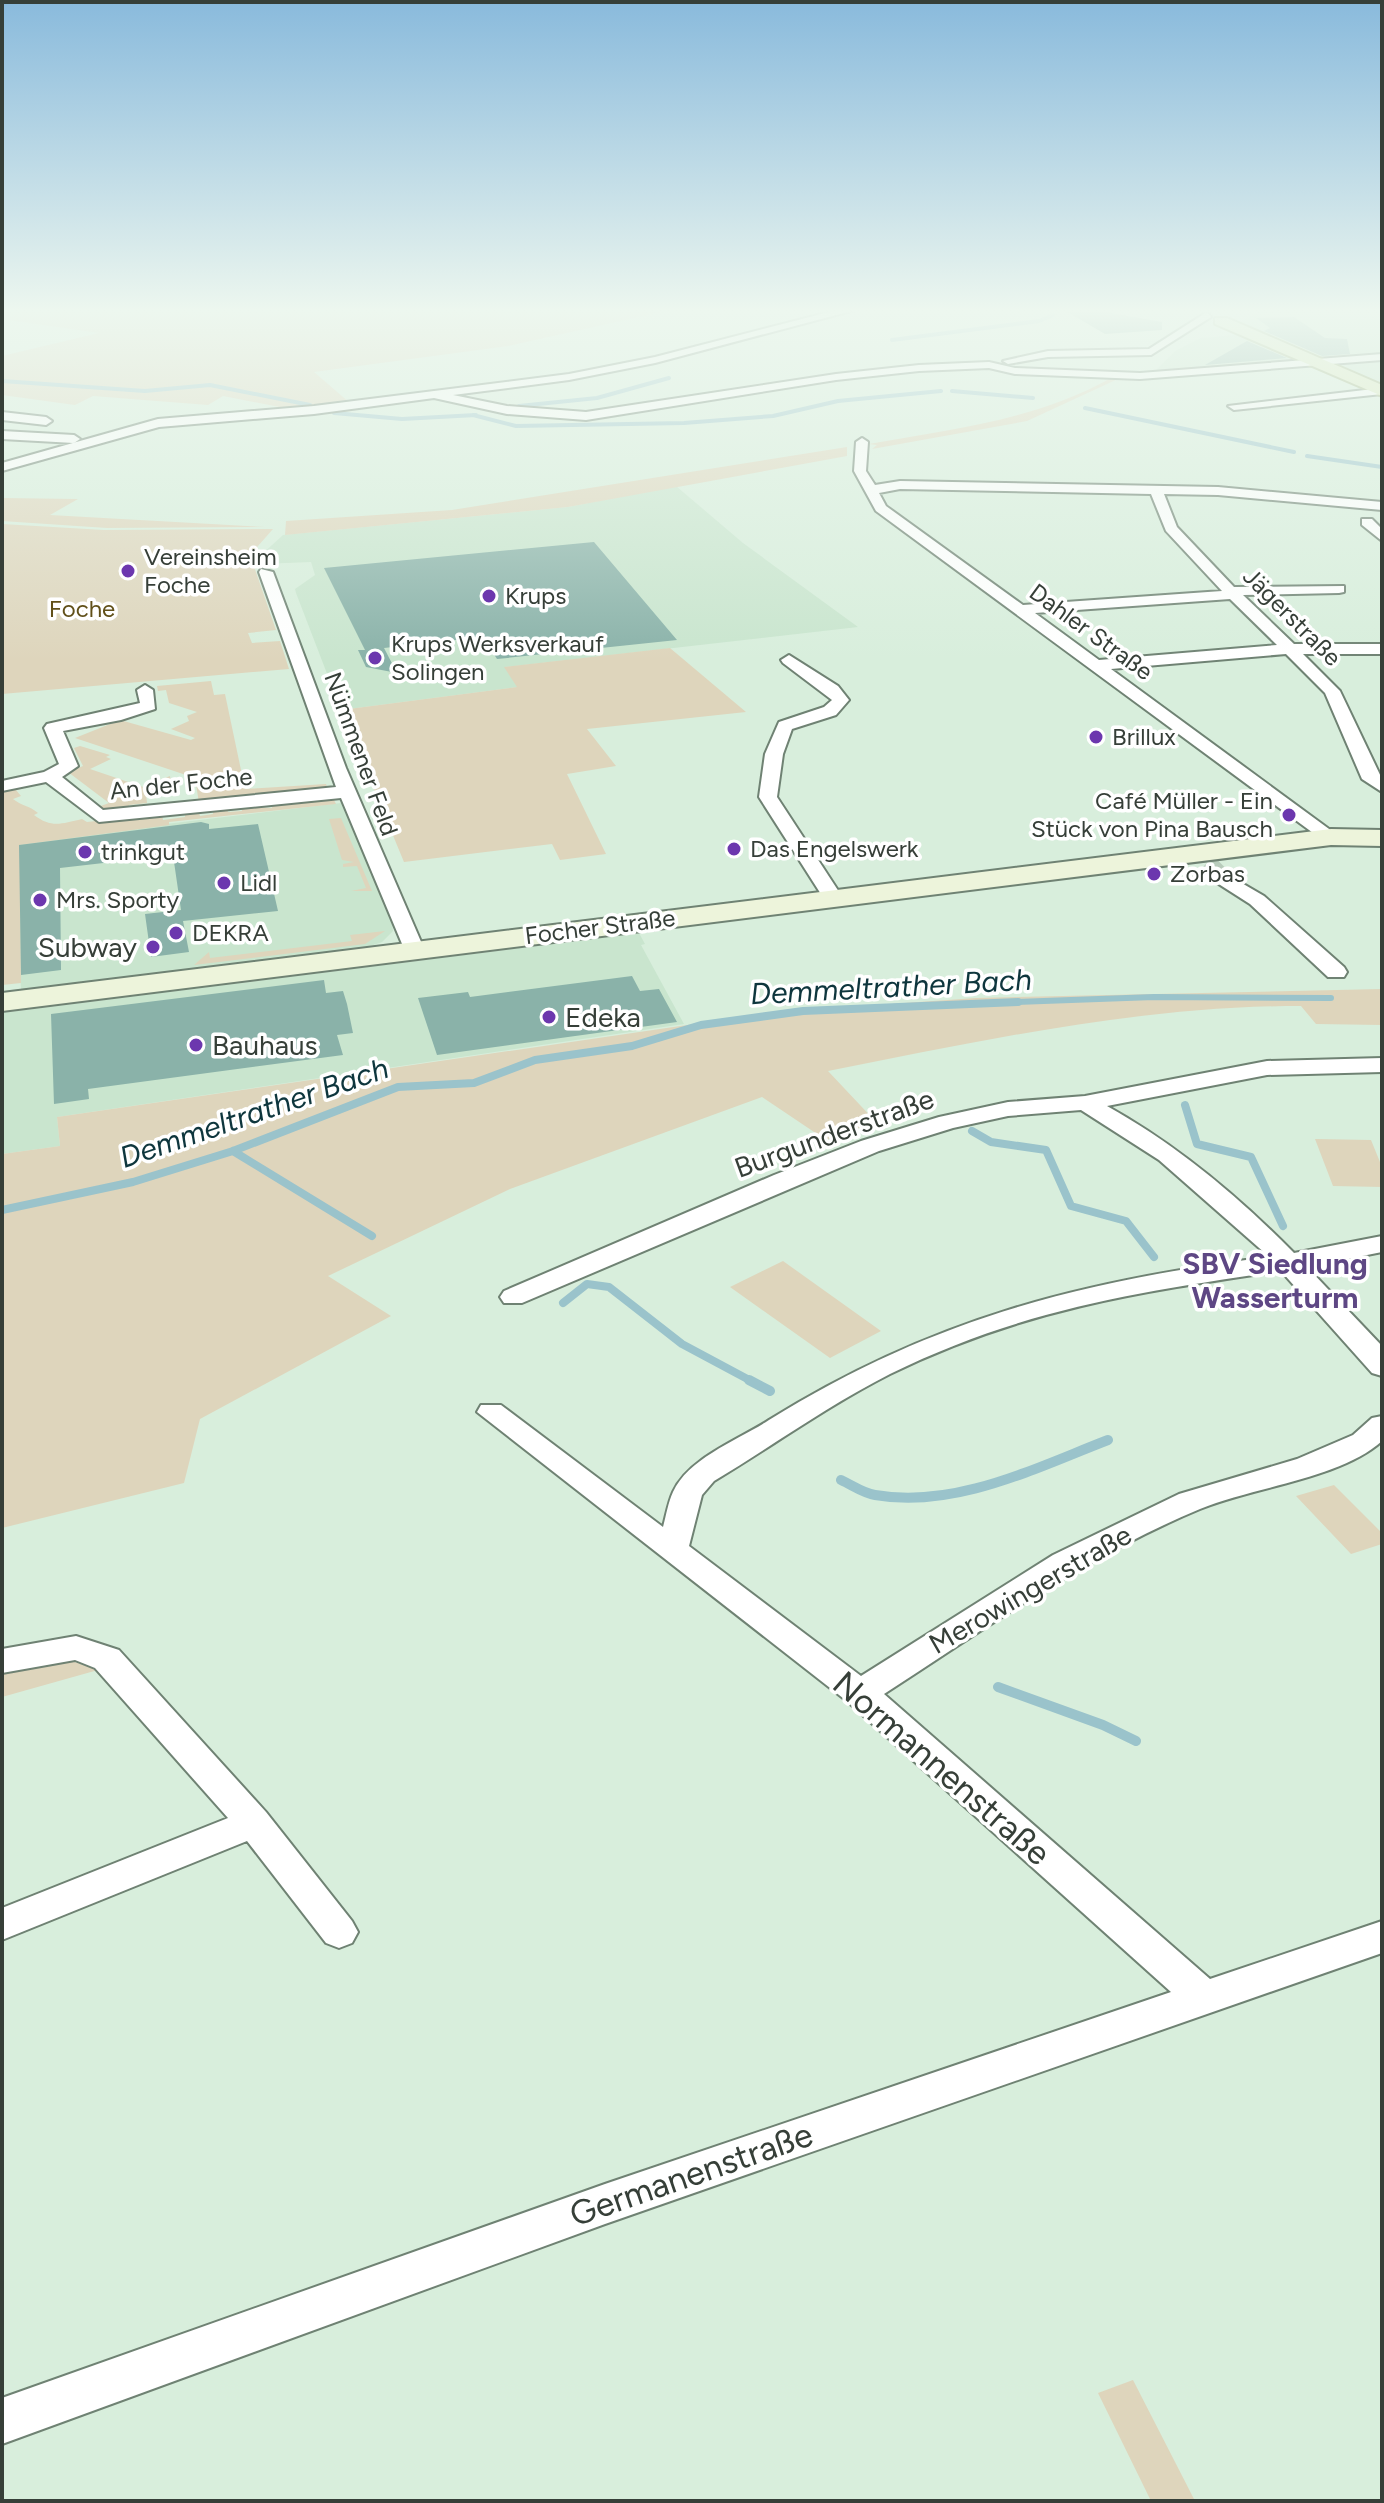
<svg xmlns="http://www.w3.org/2000/svg" width="1384" height="2503" viewBox="0 0 1384 2503" font-family="Figtree,sans-serif">
<rect width="100%" height="100%" fill="#d8eedc"/>
<!-- built -->
<path fill="#c9e5ce" d="M 1262,310 L 1382,310 L 1382,384 L 1321,358 L 1153,373 L 1175,351 L 1201,338 L 1261,333 L 1239,323 Z
M 676,486 L 743,543 L 858,627 L 505,667 L 518,687 L 341,710 L 296,593 L 295,589 L 315,575 L 311,562 L 261,564 L 260,556 L 283,535 L 568,507 Z
M 341,803 L 392,922 L 393,931 L 382,942 L 362,949 L 21,991 L 15,842 Z
M 639,933 L 645,944 L 641,945 L 684,1024 L 57,1117 L 60,1146 L 2,1154 L 2,1013 Z"/>
<!-- green -->
<path fill="#ded5bc" d="M 2,310 L 670,310 L 508,346 L 314,372 L 350,403 L 295,410 L 223,396 L 208,405 L 93,396 L 75,405 L 2,395 L 2,356 L 99,333 L 2,319 Z
M 1113,377 L 1120,378 L 1027,421 L 872,449 L 877,445 L 869,444 C 954,429 1037,420 1113,377 Z
M 847,447 L 847,456 L 568,507 L 285,535 L 286,521 L 452,510 Z
M 2,498 L 78,499 L 50,515 L 265,527 L 107,528 L 2,521 Z
M 2,524 L 104,530 L 273,529 L 250,555 L 276,630 L 248,633 L 252,643 L 280,641 L 289,669 L 2,694 Z
M 670,648 L 746,712 L 587,729 L 616,766 L 567,774 L 606,854 L 560,860 L 552,844 L 404,862 L 341,710 L 517,687 L 504,667 Z
M 211,681 L 214,695 L 225,694 L 245,789 L 326,784 L 327,787 L 199,803 L 195,778 L 75,738 L 120,720 L 191,740 L 195,738 L 171,729 L 189,721 L 187,716 L 197,712 L 169,703 L 166,690 L 158,691 L 157,686 Z
M 80,746 L 110,755 L 106,757 L 111,759 L 90,769 L 143,787 L 170,776 L 171,785 L 163,786 L 163,792 L 146,794 L 147,803 L 129,805 L 129,811 L 104,811 L 98,807 L 109,803 L 68,772 L 83,766 L 74,748 Z
M 34,782 L 44,783 L 16,790 L 21,796 L 13,799 C 22,806 30,806 38,813 L 34,815 C 51,828 61,824 82,819 L 87,822 L 162,814 L 163,820 L 185,817 L 185,812 L 198,810 L 200,816 L 213,814 L 212,808 L 227,807 L 228,812 L 242,811 L 241,806 L 272,808 L 271,802 L 299,804 L 299,799 L 333,798 L 336,804 L 169,822 L 169,825 L 20,845 L 21,983 L 2,985 L 2,791 Z
M 341,818 L 372,891 L 351,891 L 366,888 L 357,866 L 343,867 L 343,864 L 354,862 L 342,860 L 329,819 Z
M 385,931 L 365,944 L 194,965 L 209,952 L 210,958 L 352,941 L 350,935 Z
M 1382,989 L 1382,1025 L 1316,1024 L 1301,1006 C 1140,1006 985,1040 828,1071 L 876,1122 L 826,1140 L 762,1097 L 510,1189 L 328,1276 L 391,1316 L 200,1419 L 184,1483 L 2,1528 L 2,1154 L 60,1146 L 57,1117 L 776,1012 L 976,998 Z
M 1315,1139 L 1371,1140 L 1382,1167 L 1382,1187 L 1333,1186 Z
M 783,1261 L 881,1331 L 830,1358 L 730,1287 Z
M 1334,1485 L 1382,1533 L 1382,1544 L 1351,1554 L 1296,1496 Z
M 69,1660 L 98,1670 L 2,1697 L 2,1670 Z
M 1133,2380 L 1195,2501 L 1151,2501 L 1098,2393 Z"/>
<g fill="none" stroke-linecap="round" stroke-linejoin="round">
<!-- stream-far3 -->
<path stroke="#9ac3cb" stroke-width="4" d="M 892,340 L 1039,321 L 1053,315
M 2,381 L 145,391 L 210,385 L 310,405
M 952,391 L 1033,398
M 519,406 L 597,398 L 669,378
M 1085,408 L 1294,452
M 334,413 L 402,419 L 476,415
M 473,415 L 516,426 L 684,423 L 773,416 L 838,401 L 941,391
M 1307,456 L 1382,467"/>
<!-- stream-far2 -->
<path stroke="#9ac3cb" stroke-width="6" d="M 960,1004 L 1154,997 L 1331,998"/>
<!-- stream-far1 -->
<path stroke="#9ac3cb" stroke-width="8" d="M 1185,1105 L 1197,1144 L 1251,1157 L 1283,1226
M 972,1131 L 991,1142 L 1046,1150 L 1071,1206 L 1126,1221 L 1154,1257
M 233,1151 L 372,1236
M 2,1210 L 133,1182 L 233,1151 L 398,1087 L 474,1083 L 535,1060 L 632,1046 L 701,1025 L 803,1011 L 1018,1002
M 563,1303 L 587,1284 L 609,1287 L 682,1344 L 753,1382"/>
<!-- stream -->
<path stroke="#9ac3cb" stroke-width="10" d="M 749,1380 L 770,1391
M 841,1480 C 852,1485 863,1493 875,1495 C 955,1509 1035,1468 1108,1440
M 998,1687 L 1103,1725 L 1136,1741"/>
</g>
<!-- building -->
<path fill="#8ab2a9" d="M 1064,310 L 1094,310 L 1162,322 L 1162,330 L 1105,334 Z
M 1294,317 L 1325,338 L 1347,339 L 1350,354 L 1322,356 L 1264,331 L 1270,328 L 1256,318 Z
M 1247,341 L 1287,358 L 1205,365 Z
M 594,542 L 677,640 L 497,659 L 483,637 L 384,648 L 397,673 L 366,667 L 358,650 L 365,650 L 324,568 Z
M 201,822 L 209,824 L 209,829 L 258,824 L 278,911 L 183,921 L 189,952 L 151,957 L 145,914 L 181,910 L 173,855 L 60,868 L 61,970 L 21,975 L 19,845 Z
M 632,976 L 640,991 L 659,989 L 677,1022 L 437,1055 L 418,998 L 468,992 L 470,997 Z
M 324,980 L 326,993 L 343,991 L 347,1004 L 353,1033 L 337,1035 L 343,1055 L 88,1089 L 89,1099 L 54,1104 L 51,1014 Z"/>
<g fill="none" stroke-linecap="round" stroke-linejoin="round">
<!-- minor-tunnel -->
<path stroke="#b8cbbb" stroke-width="19" stroke-dasharray="19 10" stroke-linecap="butt" d="M 1207,863 L 1221,877"/>
<defs>
<path id="minor" d="M 837,310 L 855,310 L 655,363 L 569,380 L 453,395 L 507,406 L 586,412 L 836,374 L 919,365 L 989,362 L 1015,368 L 1140,373 L 1382,354 L 1382,360 L 1140,379 L 1015,374 L 989,368 L 919,371 L 836,380 L 586,420 L 507,414 L 434,398 L 314,414 L 159,427 L 2,471 L 2,463 L 158,419 L 314,406 L 569,374 L 655,357 Z
M 1207,312 L 1211,317 L 1151,355 L 1048,357 L 1008,364 L 1003,361 L 1048,351 L 1149,349 Z
M 1382,388 L 1382,394 L 1234,410 L 1228,406 Z
M 2,412 L 46,417 L 52,421 L 46,425 L 2,420 Z
M 2,431 L 74,435 L 80,439 L 74,443 L 2,439 Z
M 862,438 L 868,442 L 866,471 L 875,485 L 900,481 L 1218,487 L 1382,502 L 1382,510 L 1218,495 L 1164,494 L 1177,527 L 1234,587 L 1344,586 L 1344,592 L 1339,593 L 1243,595 L 1294,644 L 1382,644 L 1382,654 L 1303,654 L 1340,691 L 1382,779 L 1382,792 L 1362,779 L 1325,693 L 1286,654 L 1111,669 L 1340,837 L 1331,843 L 1324,841 L 876,511 L 854,471 L 856,442 ZM 900,489 L 1151,494 L 1166,531 L 1222,591 L 1023,605 L 886,506 L 879,493 ZM 1230,599 L 1277,645 L 1099,660 L 1035,613 Z
M 1362,519 L 1372,519 L 1382,529 L 1382,541 L 1362,525 Z
M 261,569 L 273,572 L 346,768 L 425,951 L 422,955 L 415,957 L 405,951 L 341,798 L 99,822 L 46,782 L 2,791 L 2,781 L 44,772 L 59,764 L 44,728 L 47,724 L 140,703 L 137,690 L 145,685 L 153,690 L 155,709 L 121,720 L 63,731 L 78,766 L 62,777 L 103,810 L 336,787 L 259,572 Z
M 789,655 L 838,686 L 849,700 L 836,715 L 792,729 L 783,754 L 777,797 L 843,898 L 833,904 L 826,902 L 759,797 L 765,754 L 779,722 L 824,707 L 832,700 L 783,663 L 781,660 Z
M 1221,871 L 1264,896 L 1344,967 L 1347,972 L 1344,977 L 1328,977 L 1250,904 L 1214,881 L 1211,877 Z
M 1382,1058 L 1382,1072 L 1267,1075 L 1107,1106 C 1177,1145 1238,1196 1294,1253 L 1382,1236 L 1382,1252 L 1307,1267 L 1382,1346 L 1382,1376 L 1372,1373 L 1281,1271 C 1139,1292 1022,1309 890,1374 C 829,1405 772,1446 714,1481 L 702,1495 L 689,1546 L 861,1676 L 1053,1555 L 1179,1494 L 1297,1459 L 1353,1435 L 1372,1418 L 1382,1416 L 1382,1441 C 1340,1479 1252,1487 1200,1509 C 1087,1556 986,1628 884,1694 L 1210,1979 L 1382,1921 L 1382,1953 L 605,2224 L 2,2444 L 2,2398 L 605,2184 L 1171,1992 L 848,1702 L 477,1412 L 481,1405 L 501,1405 L 663,1527 C 666,1516 668,1503 673,1492 C 688,1458 740,1439 769,1420 C 931,1319 1081,1281 1268,1257 L 1266,1254 L 1159,1160 L 1081,1110 L 1008,1116 L 953,1128 L 879,1151 L 522,1303 L 504,1303 L 500,1297 L 504,1291 L 774,1175 L 861,1141 L 939,1117 L 1008,1102 L 1085,1096 L 1267,1061 Z
M 76,1636 L 119,1650 L 266,1812 L 352,1921 L 358,1932 L 352,1943 L 339,1948 L 326,1943 L 247,1841 L 2,1940 L 2,1908 L 228,1818 L 95,1668 L 75,1660 L 2,1673 L 2,1649 Z"/>
<path id="secondary" d="M 1331,829 L 1382,830 L 1382,846 L 1331,845 L 2,1011 L 2,993 Z"/>
<path id="primary" d="M 1215,318 L 1227,318 L 1382,385 L 1382,396 L 1215,324 Z"/>
</defs>
<!-- minor casing -->
<use href="#minor" stroke="#6f8273" stroke-width="4"/>
<!-- secondary casing -->
<use href="#secondary" stroke="#6f8273" stroke-width="4"/>
<!-- primary casing -->
<use href="#primary" stroke="#92a46b" stroke-width="4"/>
<!-- minor -->
<use href="#minor" fill="#fff" fill-rule="evenodd"/>
<!-- secondary -->
<use href="#secondary" fill="#edf4db" fill-rule="evenodd"/>
<!-- primary -->
<use href="#primary" fill="#dce9b7" fill-rule="evenodd"/>
</g>
<!-- sky -->
<linearGradient id="sky" x2="0" y2="1"><stop stop-color="#89badc"/><stop offset="0.47" stop-color="#edf7ef"/><stop offset="1" stop-color="#edf7ef" stop-opacity="0"/></linearGradient>
<rect width="1384" height="661" fill="url(#sky)"/>
<!-- markers -->
<g fill="#6c37ae" stroke="#fff" stroke-width="3">
<circle cx="128" cy="571" r="8"/>
<circle cx="489" cy="596" r="8"/>
<circle cx="375" cy="658" r="8"/>
<circle cx="1096" cy="737" r="8"/>
<circle cx="1289" cy="815" r="8"/>
<circle cx="734" cy="849" r="8"/>
<circle cx="85" cy="852" r="8"/>
<circle cx="1154" cy="874" r="8"/>
<circle cx="224" cy="883" r="8"/>
<circle cx="40" cy="900" r="8"/>
<circle cx="176" cy="933" r="8"/>
<circle cx="153" cy="947" r="8"/>
<circle cx="549" cy="1017" r="8"/>
<circle cx="196" cy="1045" r="8"/>
</g>
<g text-anchor="middle" stroke-width="7" stroke-linejoin="round" paint-order="stroke">
<!-- far-poi labels -->
<g font-size="24" fill="#363f38" stroke="#fff" text-anchor="start">
<text x="144" y="565">Vereinsheim<tspan x="144" dy="28">Foche</tspan></text>
<text x="505" y="604">Krups</text>
<text x="391" y="652">Krups Werksverkauf<tspan x="391" dy="28">Solingen</tspan></text>
<text x="1112" y="745">Brillux</text>
<text x="1273" y="809" text-anchor="end">Café Müller - Ein<tspan x="1273" dy="28">Stück von Pina Bausch</tspan></text>
<text x="750" y="857">Das Engelswerk</text>
<text x="101" y="860">trinkgut</text>
<text x="1170" y="882">Zorbas</text>
<text x="240" y="891">Lidl</text>
<text x="56" y="908">Mrs. Sporty</text>
<text x="192" y="941">DEKRA</text>
</g>
<!-- far-park labels -->
<g font-size="24" fill="#615019" stroke="#fff">
<text x="82" y="617">Foche</text>
</g>
<!-- far-street labels -->
<g font-size="24" fill="#363f38" stroke="#fff">
<text transform="translate(1292 617) rotate(45)" y="8">Jägerstraße</text>
<text transform="translate(1091 632) rotate(36)" y="8">Dahler Straße</text>
<text transform="translate(361 754) rotate(70)" y="8">Nümmener Feld</text>
<text transform="translate(181 784) rotate(-6)" y="8">An der Foche</text>
<text transform="translate(600 927) rotate(-7)" y="8">Focher Straße</text>
</g>
<!-- poi labels -->
<g font-size="28" fill="#363f38" stroke="#fff" text-anchor="start">
<text x="137" y="957" text-anchor="end">Subway</text>
<text x="565" y="1027">Edeka</text>
<text x="212" y="1055">Bauhaus</text>
</g>
<!-- street labels -->
<g font-size="28" fill="#363f38" stroke="#fff">
<text transform="translate(834 1133) rotate(-20)" y="10">Burgunderstraße</text>
<text transform="translate(1030 1589) rotate(-30)" y="10">Merowingerstraße</text>
</g>
<!-- water labels -->
<g font-size="30" font-style="italic" fill="#0e363d" stroke="#fff">
<text transform="translate(891 987) rotate(-3)" y="10">Demmeltrather Bach</text>
<text transform="translate(254 1113) rotate(-19)" y="10">Demmeltrather Bach</text>
</g>
<!-- neighbourhood labels -->
<g font-size="30" font-weight="bold" fill="#5e4784" stroke="#fff">
<text x="1275" y="1274">SBV Siedlung<tspan x="1275" dy="34">Wasserturm</tspan></text>
</g>
<!-- near-street labels -->
<g font-size="34" fill="#363f38" stroke="#fff">
<text transform="translate(942 1768) rotate(41)" y="12">Normannenstraße</text>
<text transform="translate(691 2174) rotate(-19)" y="12">Germanenstraße</text>
</g>
</g>
<!-- border -->
<rect width="1384" height="2503" fill="none" stroke="#363f38" stroke-width="8"/>
</svg>
